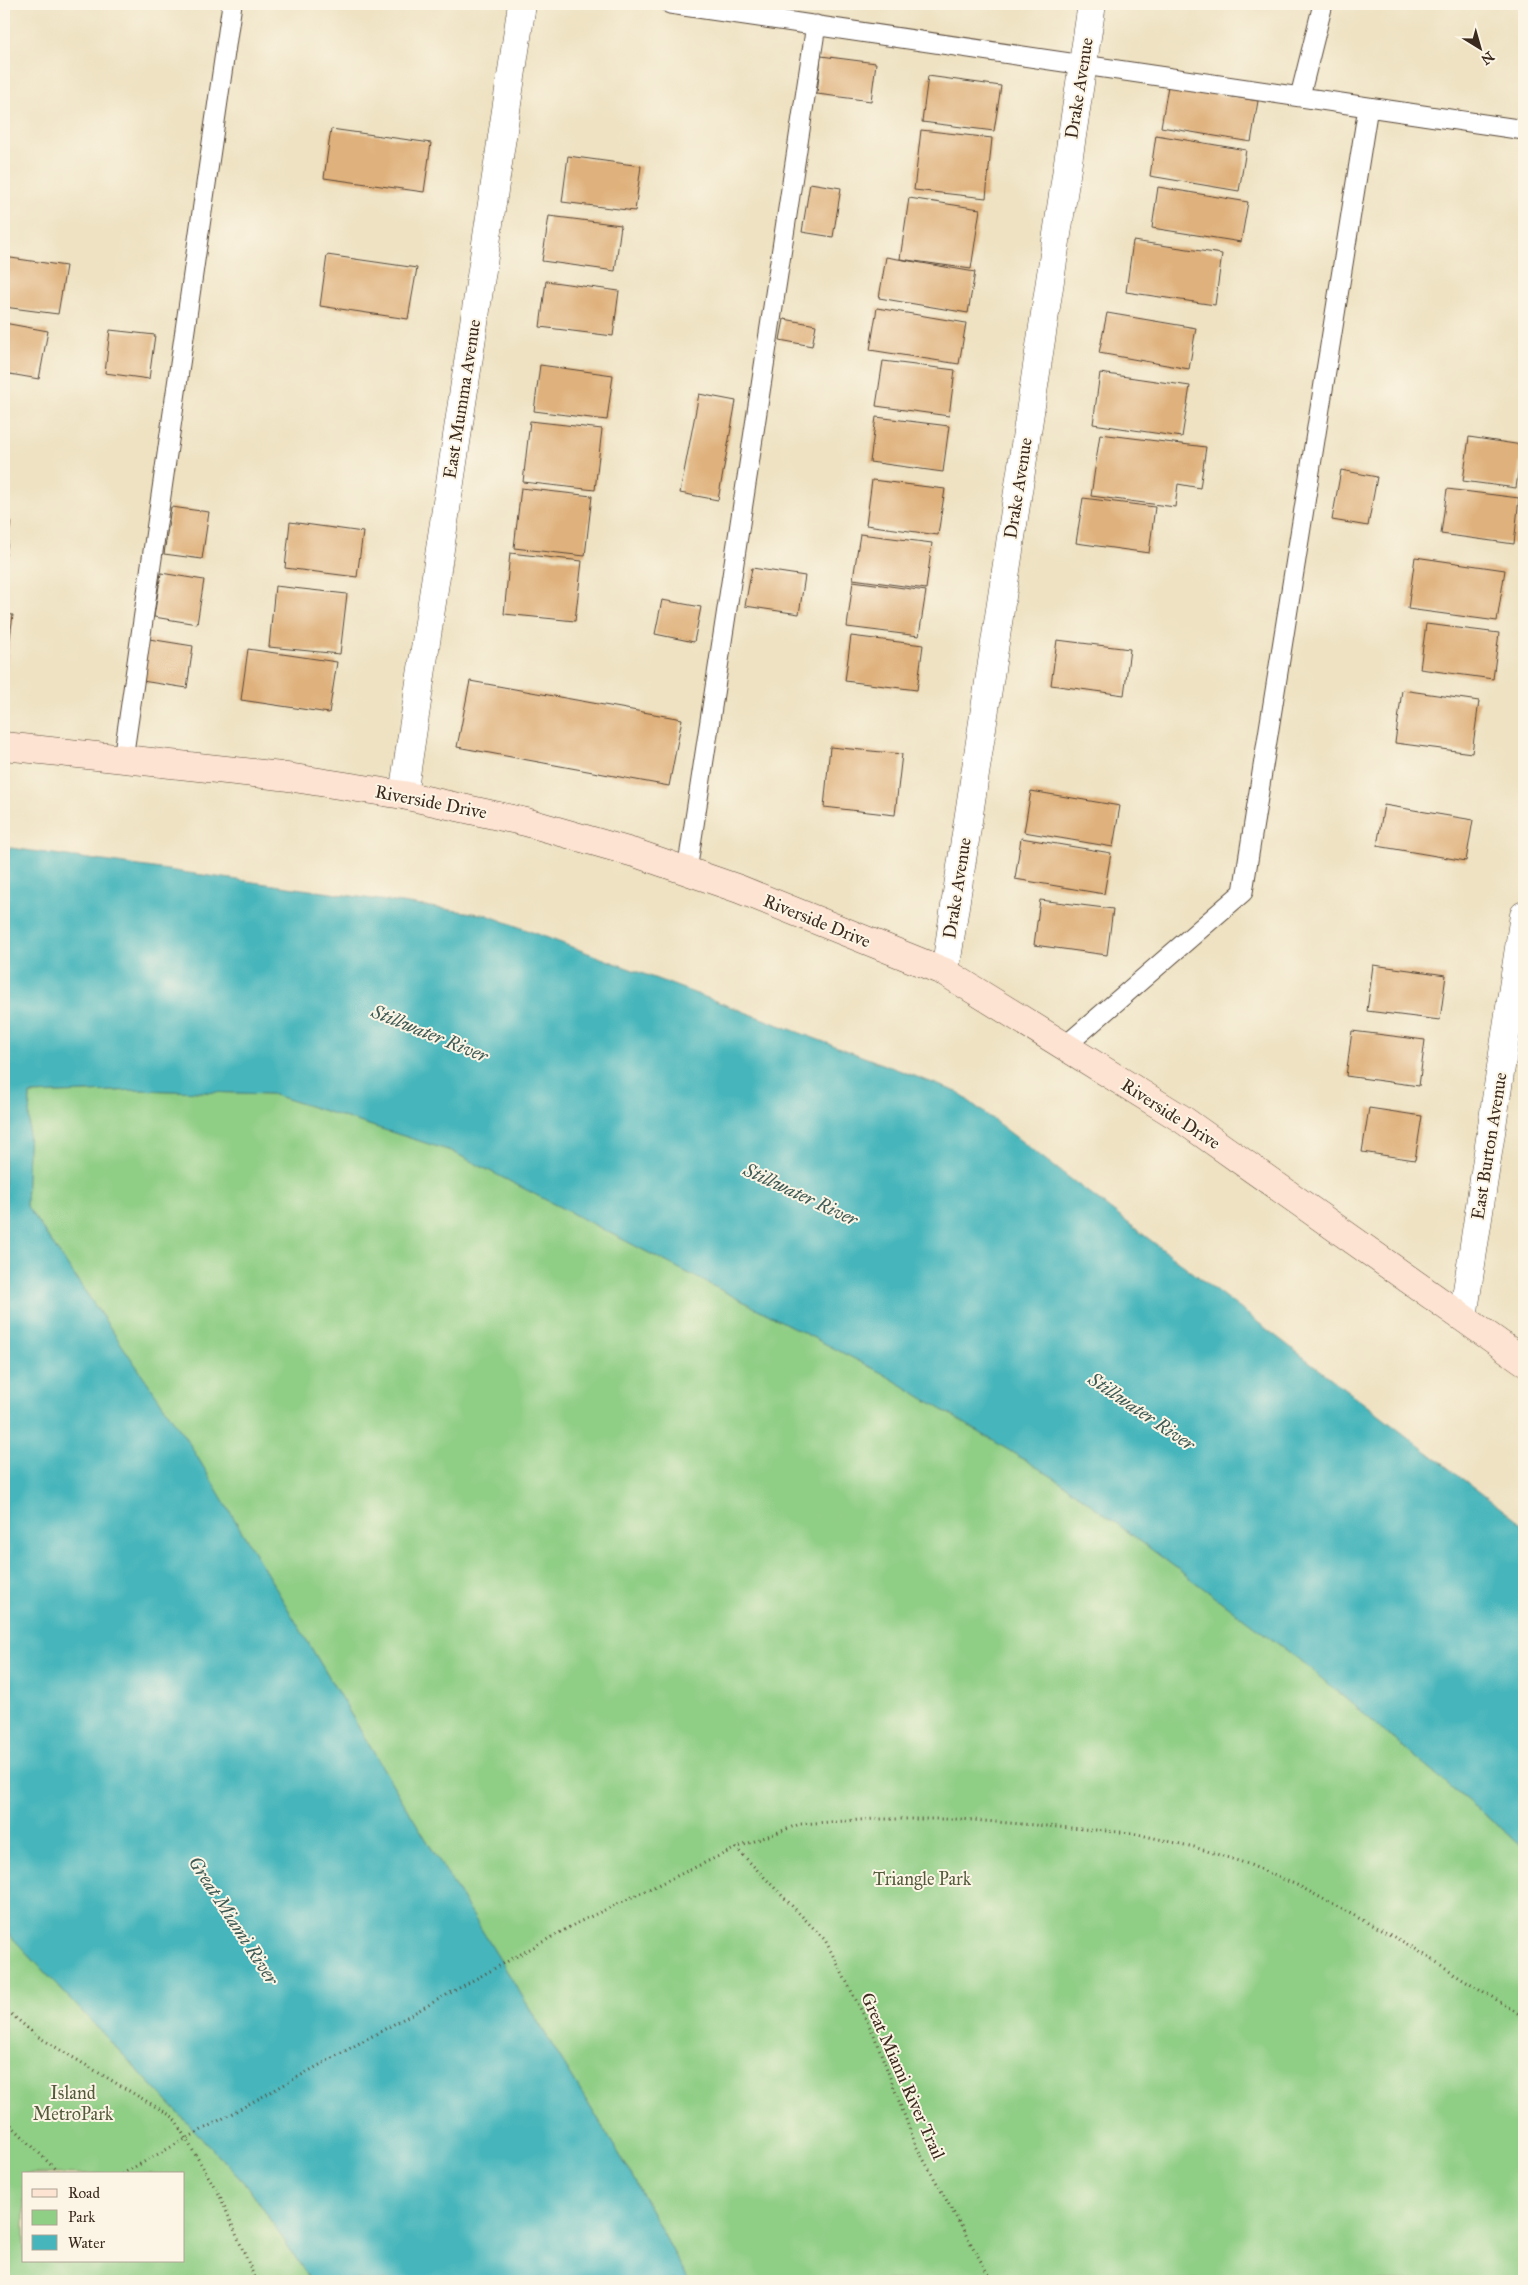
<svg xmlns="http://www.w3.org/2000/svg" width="1528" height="2285" viewBox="0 0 1528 2285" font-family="'IM FELL Great Primer',serif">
<rect width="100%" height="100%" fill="#fcf5e5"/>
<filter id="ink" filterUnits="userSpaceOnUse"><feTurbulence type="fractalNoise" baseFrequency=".02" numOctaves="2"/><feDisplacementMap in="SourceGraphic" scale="10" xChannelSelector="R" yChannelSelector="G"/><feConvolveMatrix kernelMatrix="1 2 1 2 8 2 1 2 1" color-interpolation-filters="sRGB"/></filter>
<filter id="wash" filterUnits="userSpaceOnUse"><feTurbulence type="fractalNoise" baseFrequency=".0096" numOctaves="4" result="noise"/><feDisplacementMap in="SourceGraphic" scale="20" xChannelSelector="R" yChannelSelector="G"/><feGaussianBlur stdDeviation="1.12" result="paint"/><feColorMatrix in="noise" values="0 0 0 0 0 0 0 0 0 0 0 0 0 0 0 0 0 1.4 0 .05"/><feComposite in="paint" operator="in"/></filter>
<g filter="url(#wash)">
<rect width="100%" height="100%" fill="#eee2c2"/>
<!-- green -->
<path fill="#8fce85" stroke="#657c52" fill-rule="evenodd" d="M 140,1090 L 271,1094 L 451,1151 L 882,1373 L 1061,1482 L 1297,1658 L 1524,1848 L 1524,2281 L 689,2281 L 627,2167 L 405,1805 L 189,1443 L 26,1205 L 30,1094 Z
M 4,1929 L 250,2189 L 311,2281 L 4,2281 ZM 24,2174 L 184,2174 L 184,2261 L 24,2261 Z"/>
<!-- water -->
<path fill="#46b6bc" stroke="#40706d" d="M 4,847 L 487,915 L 957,1092 L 1524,1526 L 1524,1848 L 1297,1658 L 1061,1482 L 882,1373 L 451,1151 L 271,1094 L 140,1090 L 30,1094 L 26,1205 L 189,1443 L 405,1805 L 627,2167 L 689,2281 L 311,2281 L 250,2189 L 4,1929 Z"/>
<g id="blocks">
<!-- building -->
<path fill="#dfb17b" d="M 821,56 L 876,63 L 871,101 L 817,94 Z
M 928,76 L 1001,86 L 994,131 L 922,122 Z
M 1168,86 L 1258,101 L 1251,142 L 1161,127 Z
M 331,129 L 431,143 L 424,192 L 324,178 Z
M 921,130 L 992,138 L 986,198 L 914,190 Z
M 1156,135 L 1246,150 L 1239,191 L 1150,176 Z
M 568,156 L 641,166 L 635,211 L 562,202 Z
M 810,183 L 841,188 L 833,237 L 802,232 Z
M 1158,187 L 1248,202 L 1241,242 L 1152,228 Z
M 909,198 L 980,209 L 971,269 L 900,259 Z
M 549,216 L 621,225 L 615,271 L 542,261 Z
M 1133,241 L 1222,254 L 1215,305 L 1126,292 Z
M 327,255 L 417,268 L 408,319 L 320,306 Z
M 4,257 L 66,266 L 58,314 L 4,307 Z
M 886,257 L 975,272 L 968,313 L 879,298 Z
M 546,281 L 619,291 L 613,336 L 540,327 Z
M 877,308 L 966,323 L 959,364 L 870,350 Z
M 1107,313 L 1196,328 L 1189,369 L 1099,353 Z
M 784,319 L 816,325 L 812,346 L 780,340 Z
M 4,323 L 48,331 L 39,379 L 4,373 Z
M 110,330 L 155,335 L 149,379 L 105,373 Z
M 883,361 L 955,370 L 949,416 L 876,406 Z
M 540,365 L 613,375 L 607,420 L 534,411 Z
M 1100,373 L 1190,386 L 1182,437 L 1093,424 Z
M 699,394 L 736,401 L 718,500 L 680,493 Z
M 876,417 L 949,426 L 943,472 L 870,462 Z
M 530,421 L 602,429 L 595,490 L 523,482 Z
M 1100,434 L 1206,447 L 1200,488 L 1178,484 L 1175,507 L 1091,496 Z
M 1469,437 L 1522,445 L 1516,488 L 1463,481 Z
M 1341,470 L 1377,477 L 1368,526 L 1332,520 Z
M 872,480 L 945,489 L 938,535 L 866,525 Z
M 521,488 L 592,496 L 585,556 L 514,548 Z
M 1447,489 L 1519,498 L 1514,544 L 1441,534 Z
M 1083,498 L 1155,507 L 1149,553 L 1076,543 Z
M 171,507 L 209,512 L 202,559 L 164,554 Z
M 4,520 L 11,521 L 5,560 L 4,560 Z
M 290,522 L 363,532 L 357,577 L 285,568 Z
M 860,534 L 932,543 L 926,589 L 853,579 Z
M 510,553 L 582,561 L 575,621 L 504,614 Z
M 1415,557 L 1505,570 L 1497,621 L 1408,609 Z
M 752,568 L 805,576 L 799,614 L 745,606 Z
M 161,573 L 204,580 L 197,624 L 154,617 Z
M 853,581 L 926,591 L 919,636 L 847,627 Z
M 275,586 L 347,594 L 340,654 L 269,647 Z
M 662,600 L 701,607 L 694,642 L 655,634 Z
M 4,614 L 13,615 L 5,674 L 4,674 Z
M 1426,624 L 1499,633 L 1493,679 L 1420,669 Z
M 851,636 L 923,645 L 917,690 L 845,681 Z
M 149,639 L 193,646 L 187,688 L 142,681 Z
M 1057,640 L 1130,649 L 1124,695 L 1051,685 Z
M 248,649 L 337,662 L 329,713 L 241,700 Z
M 470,681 L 682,719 L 669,786 L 457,747 Z
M 1402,690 L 1479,701 L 1472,753 L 1395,743 Z
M 830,747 L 902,754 L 895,815 L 824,807 Z
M 1031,791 L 1120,806 L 1113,847 L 1024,832 Z
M 1384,805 L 1473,820 L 1466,861 L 1377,846 Z
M 1021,838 L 1111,853 L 1104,894 L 1015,879 Z
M 1040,900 L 1113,909 L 1107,955 L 1034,945 Z
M 1373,965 L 1446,975 L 1440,1020 L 1367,1011 Z
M 1352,1031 L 1425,1040 L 1419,1086 L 1346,1076 Z
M 1369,1108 L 1422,1116 L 1415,1160 L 1362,1152 Z"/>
</g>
</g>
<g filter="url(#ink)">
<use href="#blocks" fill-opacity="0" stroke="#564637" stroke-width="1"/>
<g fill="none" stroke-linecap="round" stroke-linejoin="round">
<defs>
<path id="lane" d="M 670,4 L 1524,130
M 1300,96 L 1323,4
M 123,759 L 232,4
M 687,871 L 816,25
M 1064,1047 L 1243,892 L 1368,107"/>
<path id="street" d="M 403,795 L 522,4
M 945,972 L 1092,4
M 1463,1317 L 1524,915"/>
<path id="secondary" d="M 4,746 L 281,776 L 403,795 L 526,822 L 638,854 L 739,889 L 945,972 L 1182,1119 L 1524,1361"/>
</defs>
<!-- lane casing -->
<use href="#lane" stroke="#564637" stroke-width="21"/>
<!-- street casing -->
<use href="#street" stroke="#564637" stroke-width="29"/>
<!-- secondary casing -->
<use href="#secondary" stroke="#564637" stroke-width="29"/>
<!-- path -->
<path stroke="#564637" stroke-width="3" stroke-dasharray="1 4" stroke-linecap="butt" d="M 736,1848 L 825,1940 L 874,2035 L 916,2146 L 992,2281
M 577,1923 L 736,1848 L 800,1824 L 874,1819 L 960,1819 L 1132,1833 L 1194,1847 L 1248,1864 L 1299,1886 L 1409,1945 L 1524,2017
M 4,2008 L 37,2036 L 173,2117 L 220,2196 L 256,2281
M 4,2118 L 60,2174
M 4,2274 L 12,2281"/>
<!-- lane -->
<use href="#lane" stroke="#fff" stroke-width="19"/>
<!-- street -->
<use href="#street" stroke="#fff" stroke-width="28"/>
<!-- secondary -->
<use href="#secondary" stroke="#fde3d1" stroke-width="28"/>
<!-- path-bridge -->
<path stroke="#564637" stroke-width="3" stroke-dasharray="1 4" stroke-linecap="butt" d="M 122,2174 L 577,1923"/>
</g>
</g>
<g text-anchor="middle" stroke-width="4" stroke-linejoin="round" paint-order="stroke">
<!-- street labels -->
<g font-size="18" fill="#3b2a1e" stroke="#fcf5e5">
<text transform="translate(1079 88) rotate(-81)" y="6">Drake Avenue</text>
<text transform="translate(462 399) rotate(-81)" y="6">East Mumma Avenue</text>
<text transform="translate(1018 488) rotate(-81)" y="6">Drake Avenue</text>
<text transform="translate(431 802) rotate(11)" y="6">Riverside Drive</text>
<text transform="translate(957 888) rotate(-81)" y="6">Drake Avenue</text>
<text transform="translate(817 921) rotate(22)" y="6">Riverside Drive</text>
<text transform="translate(1171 1114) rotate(33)" y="6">Riverside Drive</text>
<text transform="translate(1489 1146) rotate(-81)" y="6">East Burton Avenue</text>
<text transform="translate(903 2076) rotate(66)" y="6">Great Miami River Trail</text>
</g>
<!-- park labels -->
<g font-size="18" fill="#545b3d" stroke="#fcf5e5">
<text x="922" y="1885">Triangle Park</text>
<text x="73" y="2099">Island<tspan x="73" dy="21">MetroPark</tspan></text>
</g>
<!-- water labels -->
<g font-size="19" font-style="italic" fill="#3f5b55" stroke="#fcf5e5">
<text transform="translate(430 1033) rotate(22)" y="7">Stillwater River</text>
<text transform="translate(801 1194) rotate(25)" y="7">Stillwater River</text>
<text transform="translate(1142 1411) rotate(34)" y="7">Stillwater River</text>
<text transform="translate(234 1920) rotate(57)" y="7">Great Miami River</text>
</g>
</g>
<!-- margin -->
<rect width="1528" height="2285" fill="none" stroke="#fcf5e5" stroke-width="20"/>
<!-- legend -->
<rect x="22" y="2172" width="162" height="90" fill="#fcf5e5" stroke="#afa495"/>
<rect x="32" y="2189" width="25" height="8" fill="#fde3d1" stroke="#afa495"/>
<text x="68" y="2198" font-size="15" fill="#3b2a1e">Road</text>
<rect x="32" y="2210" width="25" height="15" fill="#8fce85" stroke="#afa495"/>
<text x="68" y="2222" font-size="15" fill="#3b2a1e">Park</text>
<rect x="32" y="2235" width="25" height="15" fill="#46b6bc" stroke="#afa495"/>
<text x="68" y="2248" font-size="15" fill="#3b2a1e">Water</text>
<!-- north arrow -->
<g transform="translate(1480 48) rotate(143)" stroke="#fcf5e5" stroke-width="4" paint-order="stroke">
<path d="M0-4L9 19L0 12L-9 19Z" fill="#3b2a1e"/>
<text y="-8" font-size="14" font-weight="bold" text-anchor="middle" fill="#3b2a1e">N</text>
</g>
</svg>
